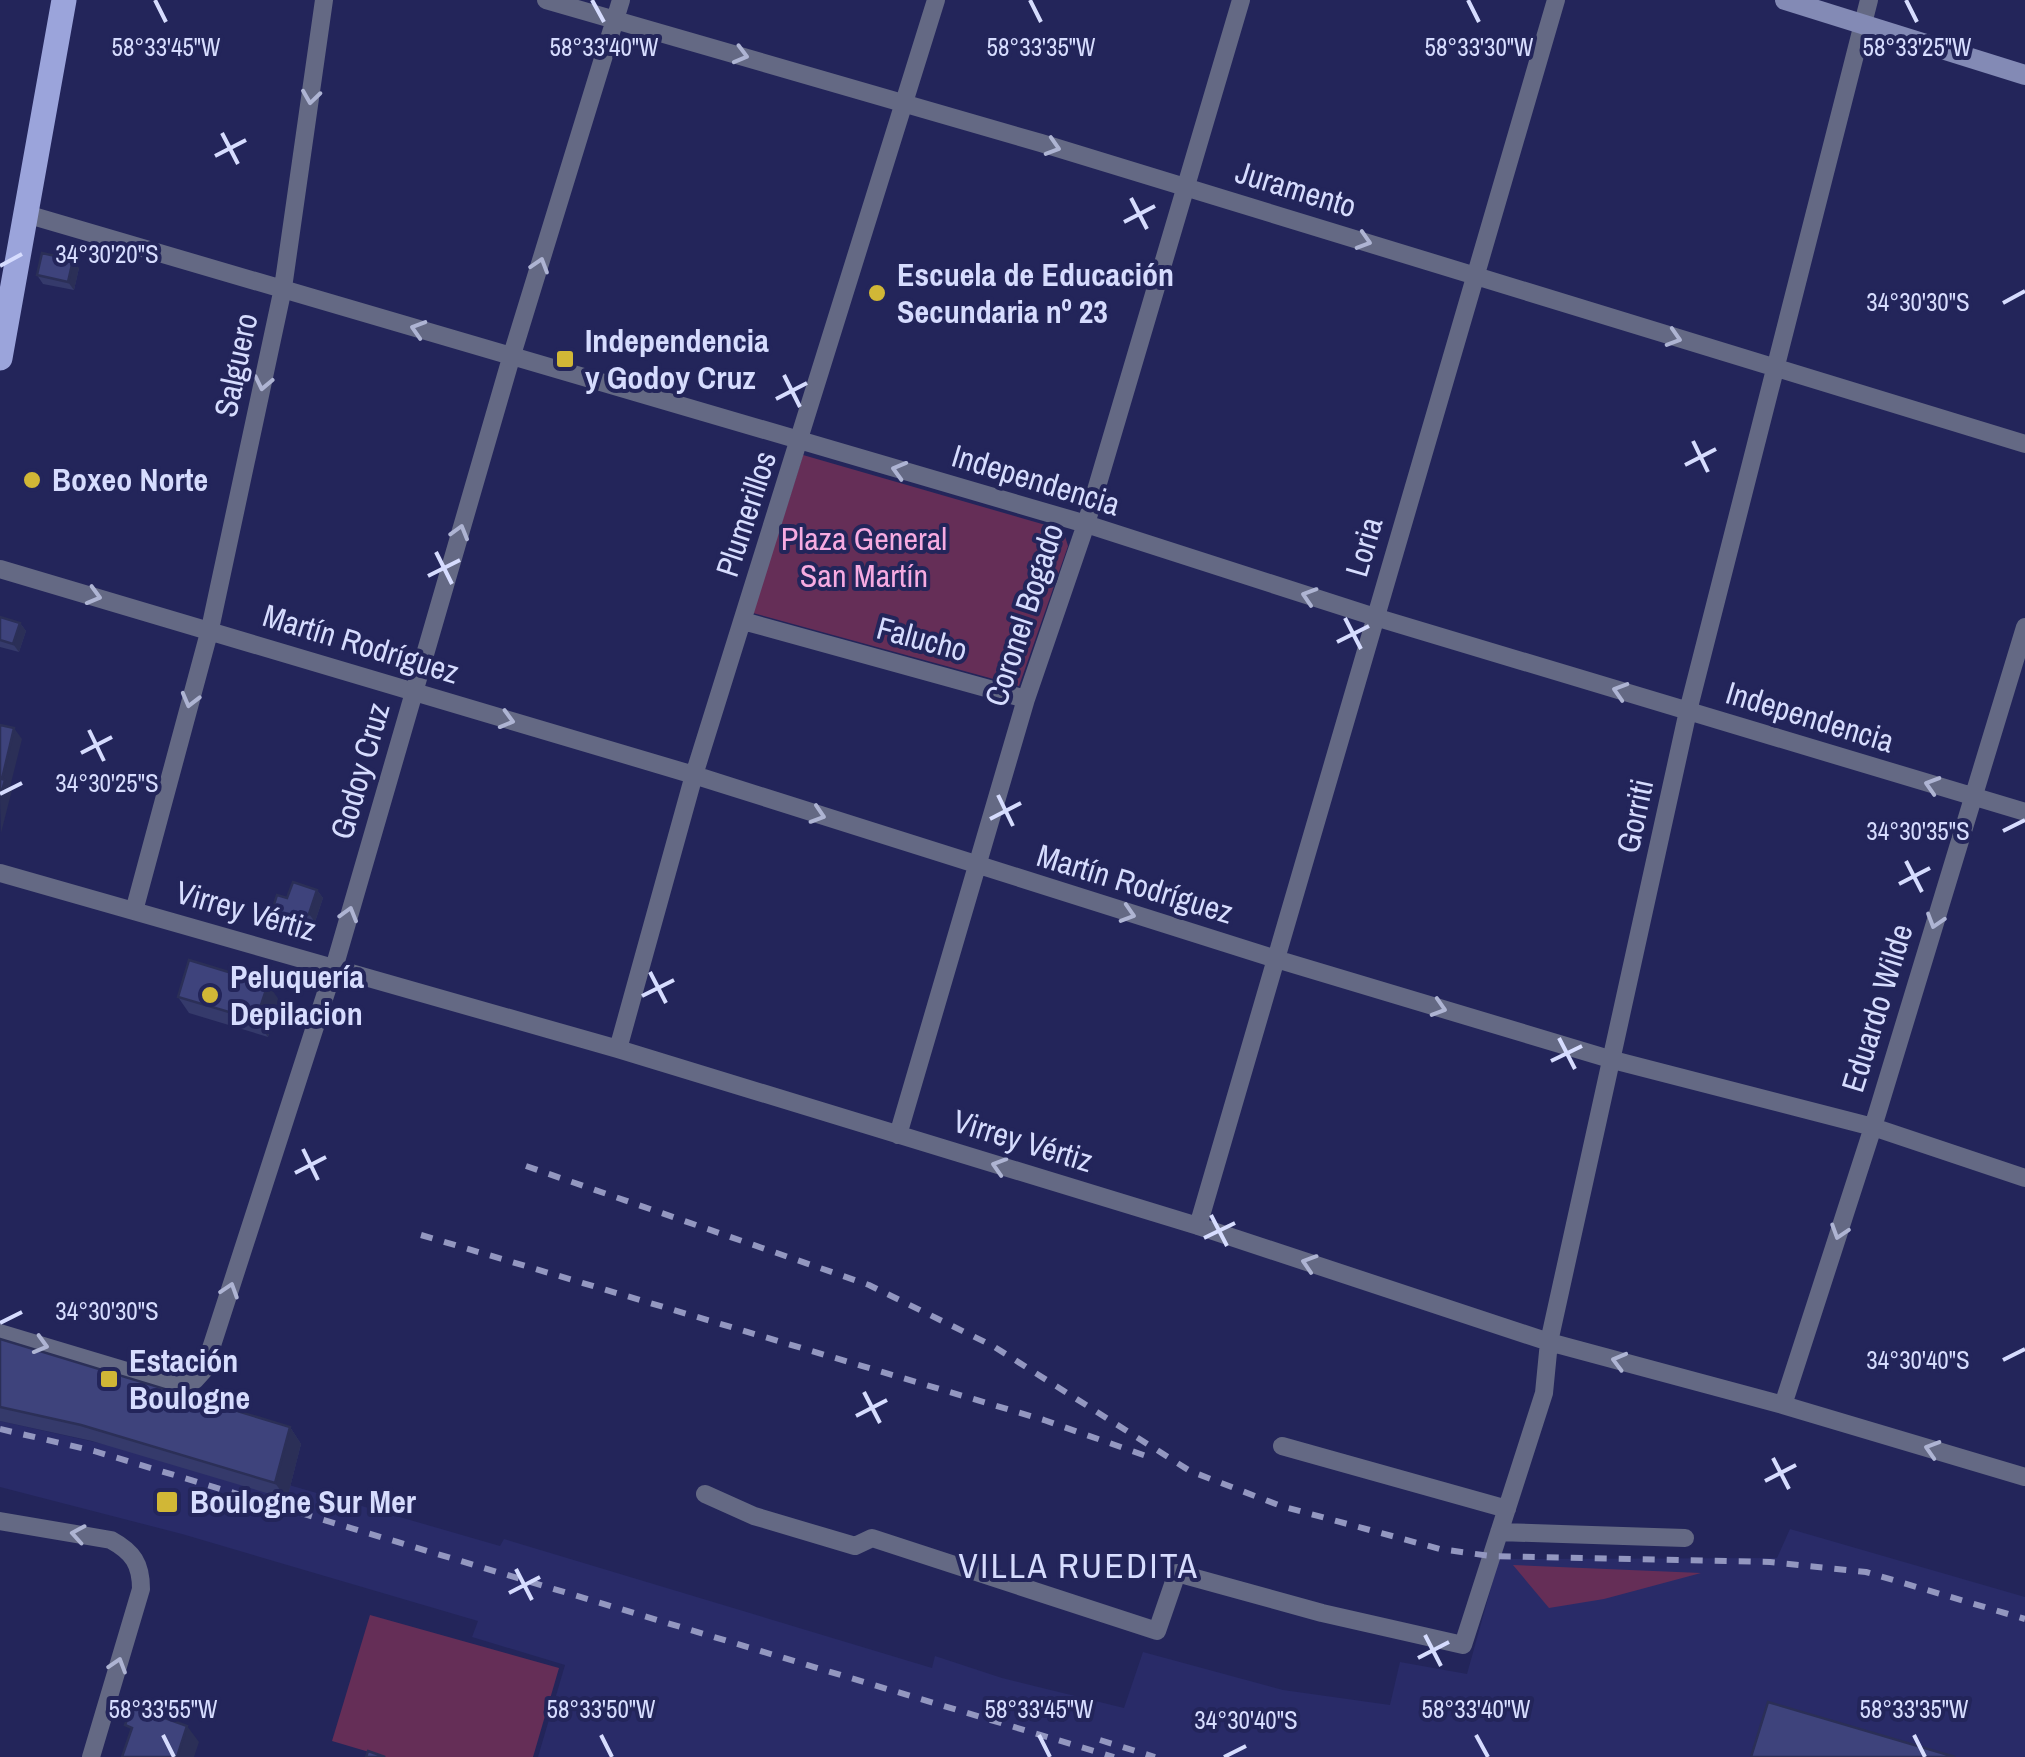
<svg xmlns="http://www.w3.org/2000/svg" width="2025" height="1757" viewBox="0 0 2025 1757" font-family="'Archivo Narrow',sans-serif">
<rect width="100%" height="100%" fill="#23255a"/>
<!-- built -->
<path fill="#292b68" d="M 0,1421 L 289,1485 L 500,1546 L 504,1539 L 932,1668 L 935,1656 L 1002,1678 L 1124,1708 L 1143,1652 L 1283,1690 L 1390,1705 L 1400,1662 L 1467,1674 L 1499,1559 L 1777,1558 L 1790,1529 L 2025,1597 L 2025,1757 L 538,1757 L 565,1665 L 472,1637 L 478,1621 L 182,1534 L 0,1487 Z"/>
<!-- green -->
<path fill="#652e57" d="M 803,455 L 1063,530 L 1068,546 L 1019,686 L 753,613 Z
M 1513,1565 L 1701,1573 L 1604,1599 L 1549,1608 Z
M 370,1615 L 559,1668 L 533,1757 L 386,1757 L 332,1741 Z"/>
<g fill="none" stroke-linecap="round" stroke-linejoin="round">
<!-- street -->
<path stroke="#646984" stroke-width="18" d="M 546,0 L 1041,143 L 2025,444
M 26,214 L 1086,524 L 1375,617 L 2025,812
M 0,569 L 694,775 L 1276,959 L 1613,1060 L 1873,1127 L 2025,1178
M 743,621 L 1026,699
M 0,873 L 618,1049 L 1198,1226 L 1549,1342 L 1783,1405 L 2025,1477
M 134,911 L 210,629 L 283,288 L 324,0
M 618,1049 L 694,775 L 936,0
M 898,1135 L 1026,699 L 1086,524 L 1241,0
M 1198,1226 L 1556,0
M 0,1333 L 177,1386 L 195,1380 L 204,1370 L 334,968 L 511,358 L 621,0
M 1783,1405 L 1873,1127 L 2025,627
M 1282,1446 L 1507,1509
M 705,1494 L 754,1516 L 855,1546 L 872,1538 L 1157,1631 L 1177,1573 L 1322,1613 L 1463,1645 L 1544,1393 L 1549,1342 L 1688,711 L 1869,0
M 0,1521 L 111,1540 C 133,1552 141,1564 141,1589 L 91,1757
M 1499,1532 L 1685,1538"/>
<!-- secondary -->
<path stroke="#838ab5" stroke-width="20" d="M 1785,0 L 2025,75"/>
<!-- primary -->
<path stroke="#9ba4db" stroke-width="25" d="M 0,358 L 64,0"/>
<!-- rail -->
<path stroke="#9397c0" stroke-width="6" stroke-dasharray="12 12" stroke-linecap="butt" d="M 526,1166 L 869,1285 L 993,1346 L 1190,1471 L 1281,1506 L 1440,1549 L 1490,1556 L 1770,1562 L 1866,1572 L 2025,1619
M 421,1235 L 1044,1420 L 1152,1458
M 0,1429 L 94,1451 L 1114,1757
M 1100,1740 L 1155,1757"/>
</g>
<!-- wall -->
<path fill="#353a6b" d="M 79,268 L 74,290 L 43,284 L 37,275 Z
M 0,617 L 20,623 L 26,631 L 19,652 L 0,647 Z
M 317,890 L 323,898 L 315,922 L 303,928 L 277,919 L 272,911 L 287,898 Z
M 178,997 L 279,1000 L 268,1037 L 189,1013 Z
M 0,1339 L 290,1427 L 301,1444 L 287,1499 L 92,1441 L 0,1421 Z"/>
<!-- shaded-wall -->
<path fill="#2b2f57" d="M 73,260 L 79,268 L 74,290 L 68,282 Z
M 20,623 L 26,631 L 19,652 L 13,644 Z
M 14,728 L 22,739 L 10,787 L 12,790 L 1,833 L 0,798 L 2,779 Z
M 317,890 L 323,898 L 315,922 L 309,914 Z
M 268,984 L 279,1000 L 268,1037 L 256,1020 Z
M 290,1427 L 301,1444 L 287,1499 L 275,1483 Z
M 187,1726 L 199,1742 L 194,1757 L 177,1757 Z"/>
<!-- building -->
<path fill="#3e437c" stroke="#2b2f57" stroke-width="2.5" d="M 42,253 L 73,260 L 68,282 L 37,275 Z
M 0,617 L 20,623 L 13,644 L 0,640 Z
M 0,725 L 14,728 L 2,779 L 5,780 L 0,798 Z
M 293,882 L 317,890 L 309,914 L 297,920 L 272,911 L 277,895 L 287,898 Z
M 189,960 L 268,984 L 256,1020 L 178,997 Z
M 0,1339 L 290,1427 L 275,1483 L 81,1425 L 0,1407 Z
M 1768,1702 L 1955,1757 L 1751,1757 Z
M 132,1706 L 187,1726 L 177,1757 L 122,1757 L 132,1728 L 125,1725 Z
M 368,1751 L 385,1757 L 366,1757 Z"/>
<!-- one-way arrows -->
<defs><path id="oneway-chevron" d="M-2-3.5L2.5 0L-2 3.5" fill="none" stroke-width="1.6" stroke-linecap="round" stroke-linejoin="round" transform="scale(2.5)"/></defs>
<g stroke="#aeb4d3">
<use href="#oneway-chevron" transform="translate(741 55) rotate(15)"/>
<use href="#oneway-chevron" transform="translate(311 97) rotate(98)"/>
<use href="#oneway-chevron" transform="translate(1053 147) rotate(17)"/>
<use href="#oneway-chevron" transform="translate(1364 241) rotate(17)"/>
<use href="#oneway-chevron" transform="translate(540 265) rotate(-73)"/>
<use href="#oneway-chevron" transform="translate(418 329) rotate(-163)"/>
<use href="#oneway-chevron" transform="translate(1674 338) rotate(17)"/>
<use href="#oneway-chevron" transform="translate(263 383) rotate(102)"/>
<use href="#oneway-chevron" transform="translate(899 470) rotate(-164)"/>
<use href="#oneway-chevron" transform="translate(460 532) rotate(-74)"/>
<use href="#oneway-chevron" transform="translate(94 596) rotate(16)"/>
<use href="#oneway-chevron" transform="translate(1309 596) rotate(-162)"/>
<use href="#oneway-chevron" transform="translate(1620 691) rotate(-163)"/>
<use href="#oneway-chevron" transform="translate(190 700) rotate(105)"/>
<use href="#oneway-chevron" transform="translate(507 720) rotate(16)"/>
<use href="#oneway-chevron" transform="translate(1932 785) rotate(-163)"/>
<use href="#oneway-chevron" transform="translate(818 815) rotate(18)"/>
<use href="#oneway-chevron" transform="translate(349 914) rotate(-74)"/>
<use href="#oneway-chevron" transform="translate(1128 914) rotate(17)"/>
<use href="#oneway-chevron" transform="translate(1935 921) rotate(107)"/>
<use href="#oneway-chevron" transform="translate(1439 1008) rotate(17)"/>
<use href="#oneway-chevron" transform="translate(999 1166) rotate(-163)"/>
<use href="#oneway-chevron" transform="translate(1839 1232) rotate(108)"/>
<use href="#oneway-chevron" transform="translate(1309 1263) rotate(-162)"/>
<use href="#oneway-chevron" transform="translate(230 1290) rotate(-72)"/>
<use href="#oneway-chevron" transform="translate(41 1345) rotate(16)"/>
<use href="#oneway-chevron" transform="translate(1619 1361) rotate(-165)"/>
<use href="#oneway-chevron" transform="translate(1932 1449) rotate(-163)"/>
<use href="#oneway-chevron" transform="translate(78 1534) rotate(-170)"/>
<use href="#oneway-chevron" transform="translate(118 1665) rotate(-73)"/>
</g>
<!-- ticks -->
<path fill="none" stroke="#d6dcfe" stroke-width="4" d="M 155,0 L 166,22M 592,0 L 604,22M 1030,0 L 1041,22M 1468,0 L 1479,22M 1906,0 L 1917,22M 222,133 L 238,164M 215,156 L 246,140M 1131,198 L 1147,229M 1124,222 L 1155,206M 0,266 L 22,254M 2003,303 L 2025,291M 784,375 L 800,407M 776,399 L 807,383M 1693,441 L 1708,472M 1685,465 L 1716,449M 436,552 L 452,584M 428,576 L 460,560M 1345,618 L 1361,649M 1337,642 L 1369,626M 89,730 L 104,761M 81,753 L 112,737M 0,794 L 22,783M 998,795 L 1013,826M 990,819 L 1021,803M 2003,831 L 2025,820M 1906,861 L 1922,892M 1899,884 L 1930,868M 650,972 L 666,1003M 642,996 L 674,980M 1559,1038 L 1575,1069M 1551,1061 L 1582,1046M 303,1149 L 318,1180M 295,1173 L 326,1157M 1211,1215 L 1227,1246M 1204,1238 L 1235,1223M 0,1323 L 22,1312M 2003,1360 L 2025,1349M 864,1392 L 880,1423M 856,1416 L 887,1400M 1773,1458 L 1789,1489M 1765,1481 L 1796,1465M 516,1569 L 532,1600M 509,1593 L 540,1577M 1425,1635 L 1441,1666M 1418,1658 L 1449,1642M 163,1735 L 174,1757M 601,1735 L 612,1757M 1039,1735 L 1050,1757M 1476,1735 L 1488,1757M 1914,1735 L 1925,1757M 1224,1757 L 1246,1746"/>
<!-- markers -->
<g fill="#d1b736" stroke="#23255a" stroke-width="4">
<circle cx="877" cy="293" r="10"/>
<rect x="555" y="349" width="20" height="20" rx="5"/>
<circle cx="32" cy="480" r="10"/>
<circle cx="210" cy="995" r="10"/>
<rect x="99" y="1369" width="20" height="20" rx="5"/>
<rect x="155" y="1490" width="24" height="24" rx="5"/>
</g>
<g text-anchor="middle" stroke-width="8" stroke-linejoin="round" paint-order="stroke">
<!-- street labels -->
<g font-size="32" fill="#d6dcfe" stroke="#23255a">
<text transform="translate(1296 189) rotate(17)" y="11">Juramento</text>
<text transform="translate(236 365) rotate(-78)" y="11">Salguero</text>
<text transform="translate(1036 480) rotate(17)" y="11">Independencia</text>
<text transform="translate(746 514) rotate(-72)" y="11">Plumerillos</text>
<text transform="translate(1364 547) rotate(-74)" y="11">Loria</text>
<text transform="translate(1024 615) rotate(-72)" y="11">Coronel Bogado</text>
<text transform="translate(922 639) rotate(15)" y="11">Falucho</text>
<text transform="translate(361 644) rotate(17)" y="11">Martín Rodríguez</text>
<text transform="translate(1810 717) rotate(17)" y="11">Independencia</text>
<text transform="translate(360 771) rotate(-74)" y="11">Godoy Cruz</text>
<text transform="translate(1635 816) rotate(-78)" y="11">Gorriti</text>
<text transform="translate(1135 884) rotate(17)" y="11">Martín Rodríguez</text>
<text transform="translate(246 911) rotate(16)" y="11">Virrey Vértiz</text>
<text transform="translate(1877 1008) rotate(-73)" y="11">Eduardo Wilde</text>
<text transform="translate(1023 1141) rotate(17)" y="11">Virrey Vértiz</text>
</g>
<!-- poi labels -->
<g font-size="32" font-weight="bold" fill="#d6dcfe" stroke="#23255a" text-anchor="start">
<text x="897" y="286">Escuela de Educación<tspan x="897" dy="37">Secundaria nº 23</tspan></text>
<text x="585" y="352">Independencia<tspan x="585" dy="37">y Godoy Cruz</tspan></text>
<text x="52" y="491">Boxeo Norte</text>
<text x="230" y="988">Peluquería<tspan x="230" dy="37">Depilacion</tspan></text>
<text x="129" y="1372">Estación<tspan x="129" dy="37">Boulogne</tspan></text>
<text x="190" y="1513">Boulogne Sur Mer</text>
</g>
<!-- park labels -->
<g font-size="32" fill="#f7abe1" stroke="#23255a">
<text x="864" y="550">Plaza General<tspan x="864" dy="37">San Martín</tspan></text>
</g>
<!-- neighbourhood labels -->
<g font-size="35" letter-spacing="2.5" fill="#d6dcfe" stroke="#23255a">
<text x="1079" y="1578">VILLA RUEDITA</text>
</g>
</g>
<g font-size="25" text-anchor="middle" fill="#d6dcfe" stroke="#23255a" stroke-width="8" stroke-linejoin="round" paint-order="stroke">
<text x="166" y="56">58°33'45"W</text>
<text x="604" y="56">58°33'40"W</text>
<text x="1041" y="56">58°33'35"W</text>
<text x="1479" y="56">58°33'30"W</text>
<text x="1917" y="56">58°33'25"W</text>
<text x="107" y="263">34°30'20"S</text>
<text x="1918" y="311">34°30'30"S</text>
<text x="107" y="792">34°30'25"S</text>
<text x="1918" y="840">34°30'35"S</text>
<text x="107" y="1320">34°30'30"S</text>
<text x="1918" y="1369">34°30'40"S</text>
<text x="163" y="1718">58°33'55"W</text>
<text x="601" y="1718">58°33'50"W</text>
<text x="1039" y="1718">58°33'45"W</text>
<text x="1476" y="1718">58°33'40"W</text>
<text x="1914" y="1718">58°33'35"W</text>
<text x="1246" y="1729">34°30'40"S</text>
</g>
</svg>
